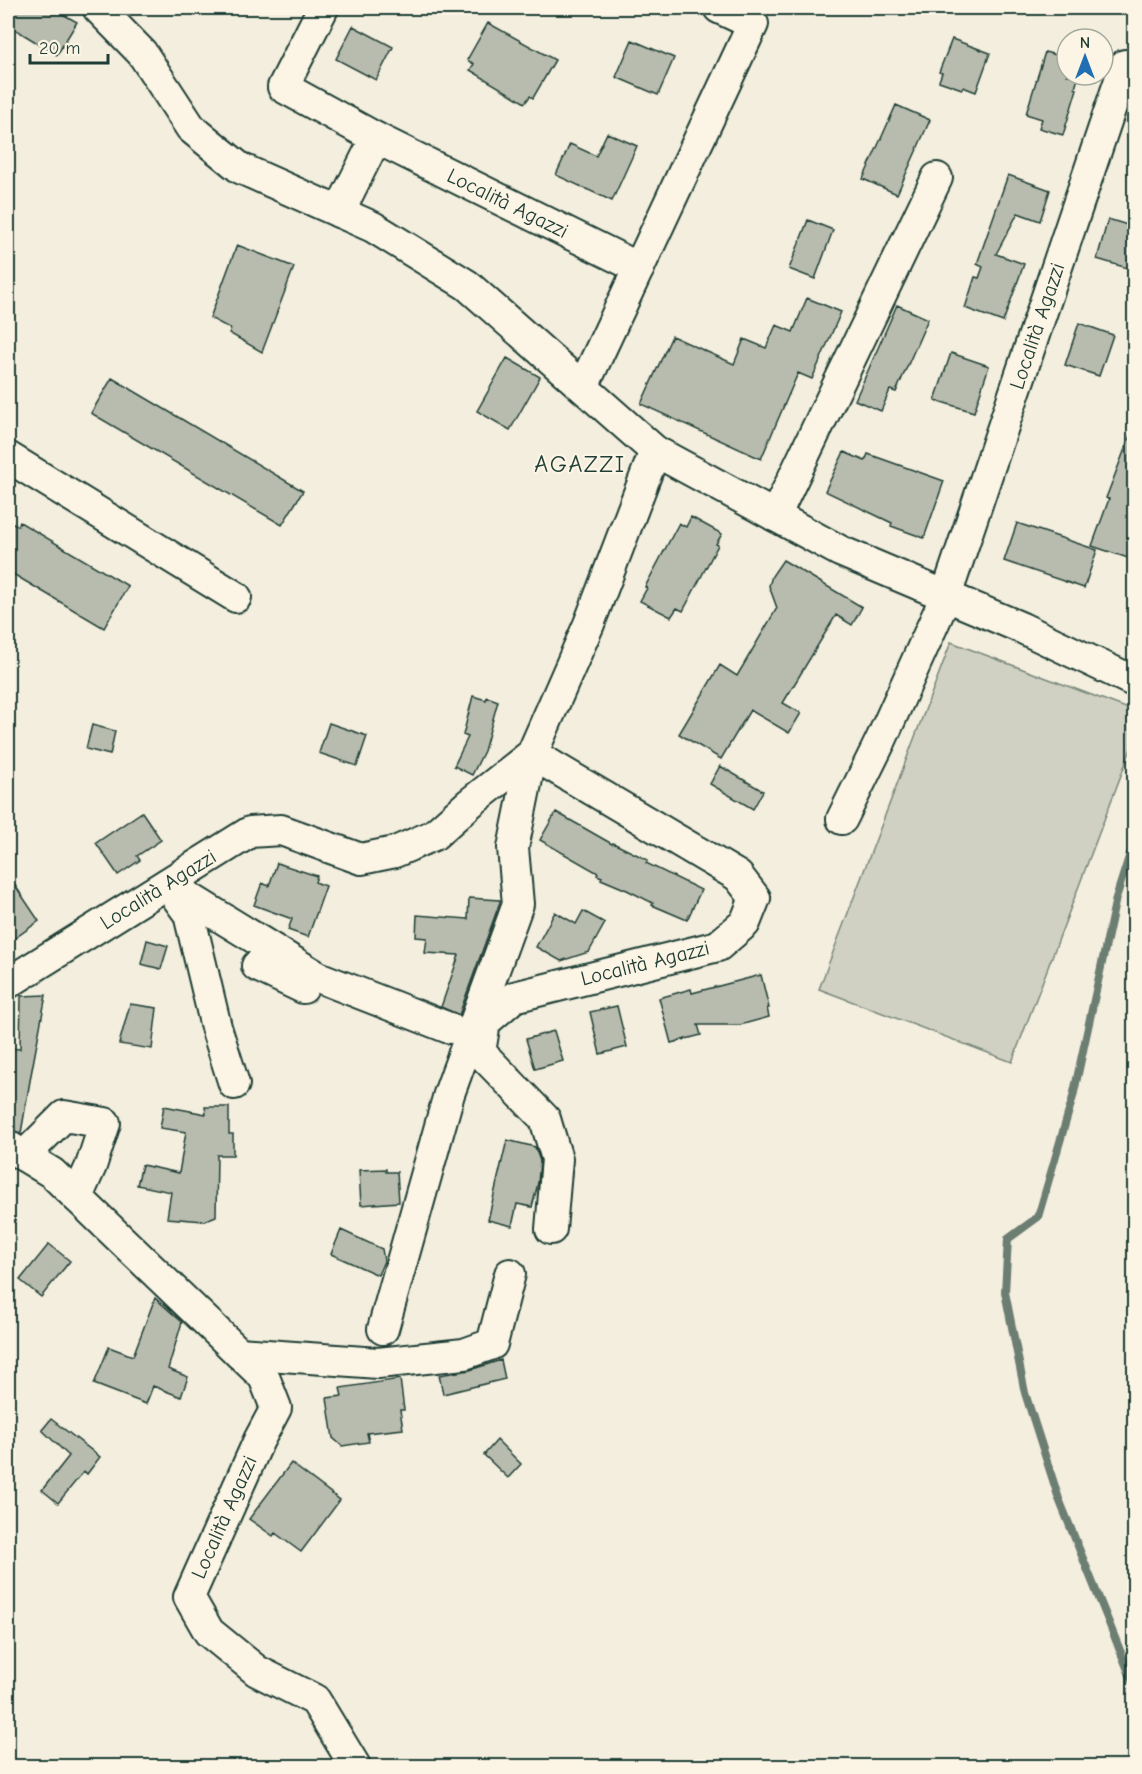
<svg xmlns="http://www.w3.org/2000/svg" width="1142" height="1774" viewBox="0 0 1142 1774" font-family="'Comic Neue',sans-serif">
<rect width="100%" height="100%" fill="#f3eede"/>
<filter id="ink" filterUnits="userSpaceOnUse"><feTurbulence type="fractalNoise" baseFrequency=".0167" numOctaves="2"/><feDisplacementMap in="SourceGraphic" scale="12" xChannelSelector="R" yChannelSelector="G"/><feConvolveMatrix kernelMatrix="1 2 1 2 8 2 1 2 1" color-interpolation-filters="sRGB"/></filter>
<g filter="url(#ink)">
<!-- green -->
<path fill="#d0d1c2" stroke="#78877b" stroke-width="1.5" d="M 951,642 L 1134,711 L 1134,741 L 1012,1062 L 819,989 Z"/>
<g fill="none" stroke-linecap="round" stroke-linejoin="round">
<!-- stream -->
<path stroke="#6c7d72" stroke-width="8" d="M 1134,841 L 1116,898 L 1073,1097 L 1038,1217 L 1008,1239 L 1005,1292 L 1025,1393 L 1059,1499 L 1134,1685"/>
</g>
<!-- building -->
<path fill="#b8bcae" stroke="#1f3d34" stroke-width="1.5" d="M 8,8 L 52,8 L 77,22 L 57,55 L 8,25 Z
M 488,23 L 555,60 L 533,98 L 530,96 L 525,103 L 470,70 L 474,64 L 467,60 Z
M 353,26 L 393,47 L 376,80 L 336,59 Z
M 952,39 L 990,53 L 976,92 L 963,87 L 962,89 L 939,81 L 942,73 L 939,72 Z
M 632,40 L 674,58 L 658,95 L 616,77 Z
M 1045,52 L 1067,58 L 1067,75 L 1079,75 L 1075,88 L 1077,89 L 1063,135 L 1039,128 L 1042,119 L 1026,114 Z
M 896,105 L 930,120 L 897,194 L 863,179 Z
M 607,133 L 637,146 L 612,201 L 556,175 L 570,144 L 596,156 Z
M 1008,175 L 1050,190 L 1040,221 L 1018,213 L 996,254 L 1024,264 L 1003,322 L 965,308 L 975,277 L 979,278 L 983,267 L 977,264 Z
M 1108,219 L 1134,227 L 1134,270 L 1097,259 Z
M 808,220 L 833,230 L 815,279 L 789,269 Z
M 237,245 L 294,267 L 262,352 L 229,333 L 231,329 L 210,318 Z
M 807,298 L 841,312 L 812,379 L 798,373 L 761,459 L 641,404 L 672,336 L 734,364 L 744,339 L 766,348 L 776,325 L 793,332 Z
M 897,305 L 928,319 L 896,392 L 890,390 L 881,411 L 855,400 Z
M 1079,323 L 1113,335 L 1099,376 L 1065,365 Z
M 951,353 L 989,366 L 974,412 L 935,400 Z
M 507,358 L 540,377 L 510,430 L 477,411 Z
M 112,378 L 303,491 L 282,525 L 91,413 Z
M 1133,428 L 1134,428 L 1134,560 L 1092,546 L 1109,499 L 1106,498 Z
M 844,452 L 865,461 L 868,454 L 944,481 L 924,538 L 891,526 L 892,523 L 825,491 Z
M 691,517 L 722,534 L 716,544 L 718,545 L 683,611 L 677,608 L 671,617 L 640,601 L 647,588 L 645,587 L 679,523 L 686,527 Z
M 8,520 L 18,526 L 20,522 L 128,586 L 104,628 L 8,571 Z
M 1017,523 L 1097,550 L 1084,588 L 1004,561 Z
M 783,560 L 862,607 L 852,625 L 836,615 L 783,703 L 801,713 L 789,733 L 750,710 L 721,759 L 679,734 L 720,665 L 737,676 L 777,608 L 769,586 L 772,576 Z
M 473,696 L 486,700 L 487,697 L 498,701 L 484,751 L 472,775 L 454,766 L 468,737 L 463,735 Z
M 329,723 L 367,736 L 357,766 L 319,753 Z
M 92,725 L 115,731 L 110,755 L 86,749 Z
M 720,766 L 763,791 L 753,809 L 710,784 Z
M 142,812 L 161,840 L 137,856 L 140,860 L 118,875 L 96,843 Z
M 556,812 L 612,844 L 613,843 L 648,860 L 646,863 L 701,890 L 687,920 L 652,905 L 653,903 L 627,890 L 601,879 L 602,877 L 597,875 L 598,873 L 540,840 Z
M 277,863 L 317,876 L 315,882 L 326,886 L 308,937 L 288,930 L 292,919 L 254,905 L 262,883 L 269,886 Z
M 8,875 L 39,921 L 8,943 Z
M 469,898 L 500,900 L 500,902 L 459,1015 L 441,1007 L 459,955 L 425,953 L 427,938 L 416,937 L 417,915 L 468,919 Z
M 583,911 L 605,923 L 589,952 L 561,961 L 536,947 L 555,912 L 576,924 Z
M 147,940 L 168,946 L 161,969 L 141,964 Z
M 761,975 L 769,1008 L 767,1008 L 769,1017 L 740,1025 L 698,1025 L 701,1035 L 671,1043 L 659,998 L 691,989 L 692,993 Z
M 46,995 L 31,1075 L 21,1133 L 8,1129 L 8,1048 L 20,1049 L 21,996 Z
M 130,1004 L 157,1008 L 152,1049 L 119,1044 Z
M 617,1006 L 627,1047 L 600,1054 L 590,1012 Z
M 554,1031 L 563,1061 L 535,1069 L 526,1039 Z
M 164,1106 L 206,1114 L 205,1107 L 229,1107 L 229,1134 L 233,1134 L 233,1155 L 217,1155 L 216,1216 L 204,1221 L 167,1218 L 171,1192 L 137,1185 L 142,1165 L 179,1173 L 186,1132 L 160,1128 Z
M 507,1140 L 535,1147 L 540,1161 L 538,1183 L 532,1207 L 517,1204 L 512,1226 L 488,1220 Z
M 386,1169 L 386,1172 L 397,1172 L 399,1202 L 361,1205 L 359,1170 Z
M 341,1230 L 382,1249 L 384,1261 L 378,1275 L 331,1254 Z
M 49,1244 L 70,1261 L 41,1297 L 20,1280 Z
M 155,1298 L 182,1322 L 168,1369 L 188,1377 L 181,1397 L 153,1386 L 146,1404 L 94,1384 L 109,1347 L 133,1356 Z
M 501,1360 L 505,1379 L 443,1394 L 439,1375 L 470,1370 Z
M 400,1379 L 404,1410 L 400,1410 L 403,1429 L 367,1433 L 369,1442 L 342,1446 L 333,1438 L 327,1398 L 342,1396 L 340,1388 Z
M 51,1419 L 100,1457 L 87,1474 L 84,1471 L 58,1503 L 42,1490 L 69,1456 L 42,1430 Z
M 497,1440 L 521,1464 L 508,1478 L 484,1455 Z
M 291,1463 L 340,1500 L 301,1552 L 275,1533 L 273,1536 L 249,1519 Z"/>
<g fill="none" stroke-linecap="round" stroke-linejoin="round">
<defs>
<g id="minor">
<path d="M 98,8 L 142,53 L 191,128 L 240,168 L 373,227 L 467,285 L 655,451 L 840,551 L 1022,628 L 1131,680 L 1134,680"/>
<path d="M 323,8 L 283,87 L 376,138 L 339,212"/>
<path id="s1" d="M 376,138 L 639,268"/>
<path d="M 583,387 L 753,24 L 719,8"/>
<path d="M 8,457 L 236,597"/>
<path d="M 775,516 L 937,178"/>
<path id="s2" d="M 842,819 L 881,740 L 946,596 L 1125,65 L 1134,69"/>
<path d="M 167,884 L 318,977 L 449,1028"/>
<path d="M 170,888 L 189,914 L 216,1027 L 234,1084"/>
<path d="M 257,966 L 303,988"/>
<path id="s3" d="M 8,983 L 250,832 L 281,830 L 361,859 L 395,852 L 434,835 L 470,803 L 532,754 L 589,624 L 655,451"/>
<path d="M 8,1146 L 52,1173 L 264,1377 L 276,1408 L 259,1440 L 189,1597 L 209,1632 L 257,1671 L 315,1700 L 355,1766"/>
<path d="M 24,1156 L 64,1116 L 105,1123 L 91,1166 L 77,1197"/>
<path d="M 383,1329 L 449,1094 L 518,904 L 513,848 L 532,754 L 738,876 L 755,898 L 745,923 L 718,946 L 514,997 L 485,1022 L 480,1052 L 545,1119 L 557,1159 L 551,1229"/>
<path d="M 239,1353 L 378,1363 L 464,1354 L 492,1344 L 510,1274"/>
</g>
</defs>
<!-- minor casing -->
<use href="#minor" stroke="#1f3d34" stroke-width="34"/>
<!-- minor -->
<use href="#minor" stroke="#fcf5e5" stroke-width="30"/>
</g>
</g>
<g text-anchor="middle" stroke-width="4.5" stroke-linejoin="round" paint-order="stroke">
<!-- street labels -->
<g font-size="21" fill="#1f3d34" stroke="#fcf5e5">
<text dy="7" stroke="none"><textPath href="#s1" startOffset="147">Località Agazzi</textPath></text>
<text dy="7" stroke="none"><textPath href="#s2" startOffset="531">Località Agazzi</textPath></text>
<text dy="7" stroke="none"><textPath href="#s3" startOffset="177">Località Agazzi</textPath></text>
<text transform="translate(645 963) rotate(-14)" y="7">Località Agazzi</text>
<text transform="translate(224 1517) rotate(-66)" y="7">Località Agazzi</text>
</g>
<!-- quarter labels -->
<g font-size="24" letter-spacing="1.5" fill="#1f3d34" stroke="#fcf5e5">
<text x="580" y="472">AGAZZI</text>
</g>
</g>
<!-- margin -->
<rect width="1142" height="1774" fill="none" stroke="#fcf5e5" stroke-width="30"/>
<rect x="15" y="15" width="1112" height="1744" fill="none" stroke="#1f3d34" stroke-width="2" filter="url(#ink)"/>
<!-- north arrow -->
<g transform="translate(1085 57)"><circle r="28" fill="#fcf5e5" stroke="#a4ab9e" stroke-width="1.5"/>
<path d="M0-4.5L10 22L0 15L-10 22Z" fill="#1f6fb2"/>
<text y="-9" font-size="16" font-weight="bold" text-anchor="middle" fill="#1f3d34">N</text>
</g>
<!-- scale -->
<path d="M30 54v9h78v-9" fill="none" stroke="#1f3d34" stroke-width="3"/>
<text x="39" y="54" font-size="18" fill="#1f3d34" stroke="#fcf5e5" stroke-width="4.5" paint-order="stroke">20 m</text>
</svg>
